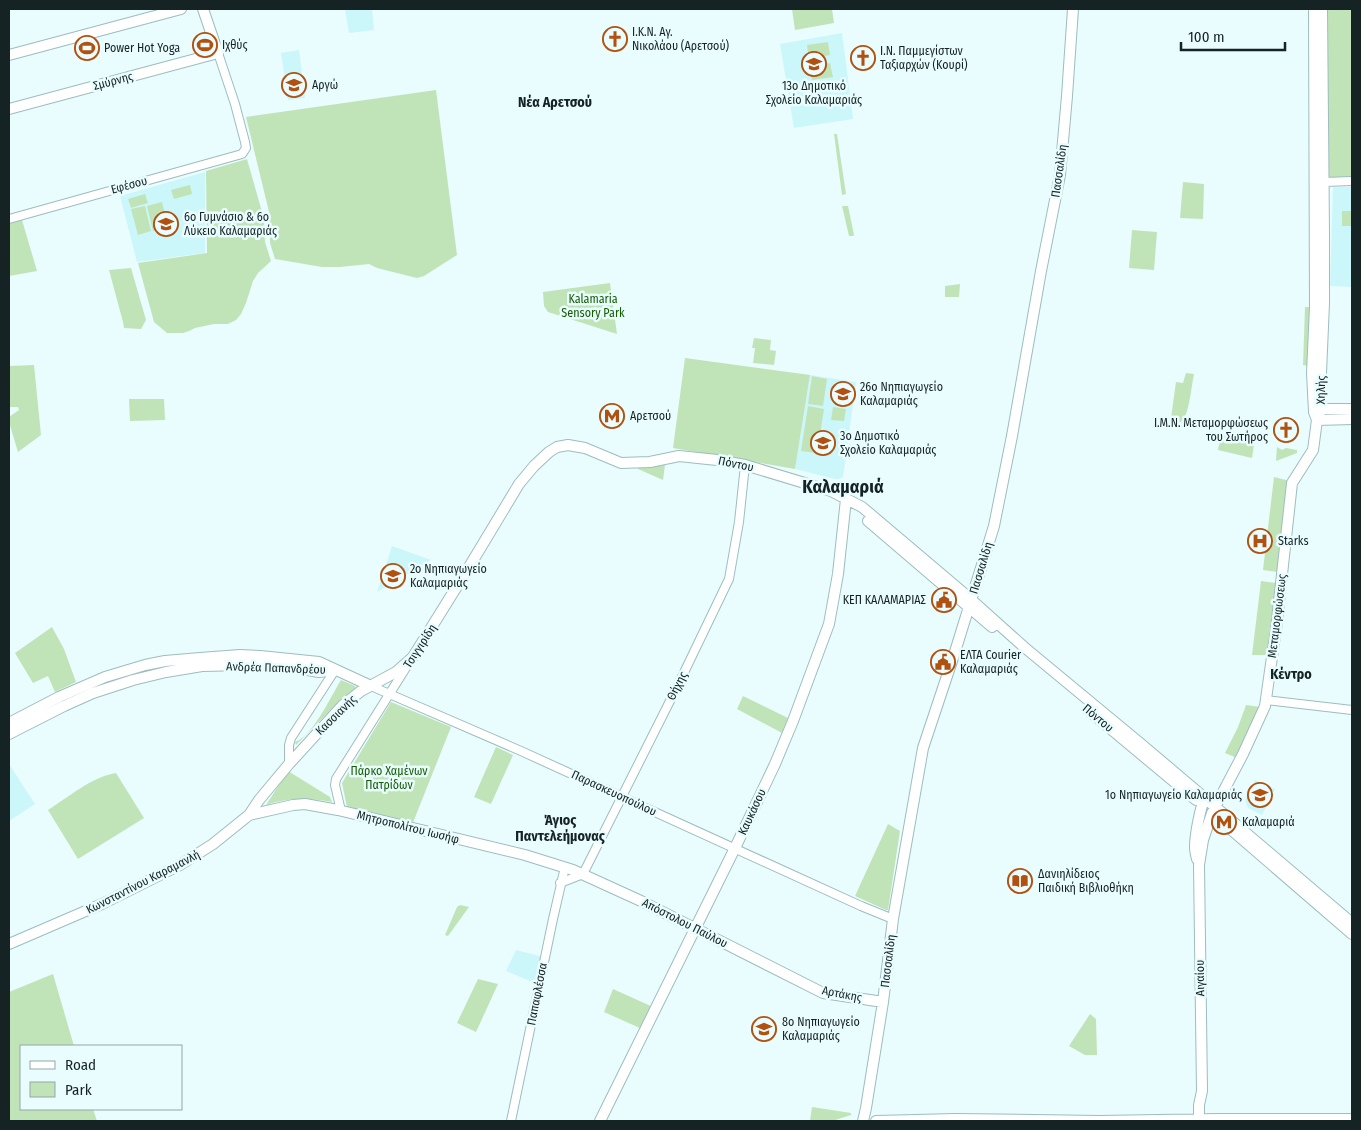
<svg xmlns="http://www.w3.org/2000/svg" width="1361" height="1130" viewBox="0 0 1361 1130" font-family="'Fira Sans Condensed',sans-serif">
<rect width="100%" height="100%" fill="#e9fcfe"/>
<!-- built -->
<path fill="#cbf7fa" d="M 345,9 L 372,9 L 374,30 L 349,33 Z
M 842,33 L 853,119 L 794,128 L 780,44 Z
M 299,50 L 305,98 L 288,100 L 281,53 Z
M 205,172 L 205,253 L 137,262 L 120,196 Z
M 1333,187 L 1352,187 L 1352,287 L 1330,286 Z
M 810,375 L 856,382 L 843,477 L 839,479 L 835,479 L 795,469 Z
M 392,546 L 431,560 L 377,592 Z
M 9,764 L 35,804 L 9,821 Z
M 1255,780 L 1275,789 L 1262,815 L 1248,808 L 1245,800 Z
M 516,950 L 543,957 L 537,984 L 506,971 Z
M 758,1020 L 775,1029 L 770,1038 L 753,1029 Z"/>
<!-- green -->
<path fill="#c0e4b8" d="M 792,9 L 832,9 L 834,23 L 795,30 Z
M 1324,9 L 1352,9 L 1352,180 L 1324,181 Z
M 828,42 L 830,55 L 809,59 L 807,45 Z
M 830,63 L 833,77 L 812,80 L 809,66 Z
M 436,90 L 457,255 L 424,276 L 417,278 L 377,268 L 369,264 L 340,267 L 322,267 L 275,259 L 270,243 L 270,216 L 246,117 Z
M 834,134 L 837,134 L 846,194 L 842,195 Z
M 247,159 L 264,219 L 265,242 L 271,261 L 258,273 L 253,281 L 246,303 L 241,314 L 236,320 L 228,324 L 214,324 L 195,328 L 189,331 L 183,333 L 167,333 L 154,322 L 138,263 L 207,253 L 206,171 Z
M 1183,182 L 1204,184 L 1203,219 L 1180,218 Z
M 190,185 L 192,194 L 174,199 L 171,190 Z
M 145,194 L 148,203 L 131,208 L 128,199 Z
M 162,202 L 168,227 L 153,231 L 147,206 Z
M 145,206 L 151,231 L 138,235 L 131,209 Z
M 842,206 L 848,206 L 854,235 L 853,236 L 849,236 Z
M 1342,211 L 1352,211 L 1352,226 L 1342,226 Z
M 22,220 L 37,271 L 9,276 L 9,223 Z
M 1132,230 L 1157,232 L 1154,270 L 1129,268 Z
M 131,268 L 146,320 L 141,329 L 124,328 L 123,322 L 109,270 Z
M 610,283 L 617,334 L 548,312 L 544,306 L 543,292 Z
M 960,284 L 959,297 L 945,297 L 945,286 Z
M 1305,307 L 1310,307 L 1308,366 L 1303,365 Z
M 754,338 L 771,340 L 770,350 L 776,351 L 774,365 L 753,363 L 755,348 L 752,348 Z
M 685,358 L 810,375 L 795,469 L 673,448 Z
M 34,365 L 41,435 L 18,452 L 9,422 L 9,417 L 19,410 L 18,407 L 9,407 L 9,366 Z
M 1186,373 L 1194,374 C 1192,383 1189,412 1184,418 C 1181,423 1176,425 1170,425 L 1176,382 L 1183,383 Z
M 812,376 L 827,379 L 823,406 L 808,404 Z
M 129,399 L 164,399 L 165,420 L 130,421 Z
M 808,406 L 824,409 L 817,453 L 801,451 Z
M 833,407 L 846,409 L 844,421 L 831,420 Z
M 1221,435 L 1255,438 L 1252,458 L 1218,450 Z
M 1277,447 L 1282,450 L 1286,448 L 1297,450 L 1297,453 L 1276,461 Z
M 665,465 L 663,480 L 638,469 L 638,468 Z
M 1274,477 L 1290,481 L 1279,572 L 1263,570 Z
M 1261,581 L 1277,583 L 1270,627 L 1267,655 L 1252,655 Z
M 52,627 L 64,649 L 76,682 L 55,692 L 48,676 L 33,683 L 15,653 Z
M 341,680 L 355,686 L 356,688 L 342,698 L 296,745 L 295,742 C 313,736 331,696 341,680 Z
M 743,696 L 788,718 L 782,733 L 737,709 Z
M 391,702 L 451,727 L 412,825 L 347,807 L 342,783 Z
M 1246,705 L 1260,707 L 1237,758 L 1225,753 L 1238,727 Z
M 496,747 L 513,755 L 491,804 L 474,797 Z
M 288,771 L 330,797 L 332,802 C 309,798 288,797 266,805 Z
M 116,773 L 144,818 L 78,859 L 48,810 C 69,797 91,777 116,773 Z
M 888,824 L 900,831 L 888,910 L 886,910 L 855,896 Z
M 460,905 L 469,907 L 448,936 L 445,935 L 457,907 Z
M 53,974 L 74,1046 L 21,1046 L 21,1109 L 93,1109 L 97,1121 L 9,1121 L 9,992 Z
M 478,979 L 498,984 L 476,1032 L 457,1023 Z
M 613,989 L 653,1007 L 642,1029 L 604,1012 Z
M 1090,1014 L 1096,1019 L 1097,1055 L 1085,1055 L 1069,1046 Z
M 812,1107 L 851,1113 L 851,1115 L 832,1121 L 810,1121 Z"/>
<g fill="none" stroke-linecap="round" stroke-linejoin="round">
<defs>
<path id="minor" d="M 1324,182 L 1352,181
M 9,219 L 242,154 L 246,148 L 245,142 L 235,104 L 218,53
M 371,686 L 521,751 L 861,906 L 893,919
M 1266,700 L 1352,710
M 289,764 L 289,745 L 291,738 L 335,670
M 341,811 L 335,785 L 336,779 L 407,666
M 560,883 L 583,874 L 679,683 L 729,579 L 739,522 L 745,465
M 511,1121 L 553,919 L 565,867"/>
<path id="major" d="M 1314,9 L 1315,307 L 1312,373 L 1314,412 L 1317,420
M 9,55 L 181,9
M 9,109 L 218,53 L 203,9
M 1321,409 L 1352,409
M 1317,420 L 1352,419
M 868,521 L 992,627
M 1088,710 L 1196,800
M 9,723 L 59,697 L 105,677 L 145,665 L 165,661 L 200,658 L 240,655 L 260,656 L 319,662 L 371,686
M 9,734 L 64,706 L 93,693 L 133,680 L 166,672 L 202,666 L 245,665 L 296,668 L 319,672 L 334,670
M 1213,814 L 1352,934
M 249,815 L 293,805 L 305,804 L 338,810 L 525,855 L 573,870 L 641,901 L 823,993 L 883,1002
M 1197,859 C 1196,855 1195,851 1195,847 C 1195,836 1200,807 1205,798
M 9,944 L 102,904 L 180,865 L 213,844 L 249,815 L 259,800 L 289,764 L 342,706 L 361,691 L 396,672 L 413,657 L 469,567 L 519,484 L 534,466 L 549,452 L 557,447 L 568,445 L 585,448 L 621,463 L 650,462 L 679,456 L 717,460 L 745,465 L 831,491 L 862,507 L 966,595 L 1024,647 L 1140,743 L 1352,923
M 600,1121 L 735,848 L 775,764 L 793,721 L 829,624 L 838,574 L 846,499
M 863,1121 L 866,1108 L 883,1002 L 893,919 L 923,748 L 954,655 L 994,526 L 1012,436 L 1041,271 L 1060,175 L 1067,96 L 1073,9
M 876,1121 L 955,1119 L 1099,1121 L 1218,1119 L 1352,1119
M 1199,1121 L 1199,1105 L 1202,1091 L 1199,865 L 1203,840 L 1212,813 L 1243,754 L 1265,706 L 1276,629 L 1292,483 L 1313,450 L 1317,420 L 1321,409 L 1321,373 L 1324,303 L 1324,232 L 1322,9"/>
</defs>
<!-- minor casing -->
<use href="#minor" stroke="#9dbdbf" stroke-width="10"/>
<!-- major casing -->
<use href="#major" stroke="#9dbdbf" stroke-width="12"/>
<!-- minor -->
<use href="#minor" stroke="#fff" stroke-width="8"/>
<!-- major -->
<use href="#major" stroke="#fff" stroke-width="10"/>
</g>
<!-- icons -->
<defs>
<symbol id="church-ring" viewBox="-11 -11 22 22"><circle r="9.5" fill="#e9fcfe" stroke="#b1500f" stroke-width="1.5"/><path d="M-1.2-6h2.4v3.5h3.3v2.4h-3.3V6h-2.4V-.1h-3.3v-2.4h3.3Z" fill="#b1500f"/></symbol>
<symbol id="stadium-ring" viewBox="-11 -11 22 22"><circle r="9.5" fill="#e9fcfe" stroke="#b1500f" stroke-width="1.5"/><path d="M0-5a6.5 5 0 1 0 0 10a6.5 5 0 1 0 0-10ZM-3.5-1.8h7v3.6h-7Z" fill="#b1500f"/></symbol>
<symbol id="school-ring" viewBox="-11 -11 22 22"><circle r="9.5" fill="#e9fcfe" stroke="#b1500f" stroke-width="1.5"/><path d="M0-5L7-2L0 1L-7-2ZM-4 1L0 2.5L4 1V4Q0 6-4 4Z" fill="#b1500f"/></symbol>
<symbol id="metro-ring" viewBox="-11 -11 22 22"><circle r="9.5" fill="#e9fcfe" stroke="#b1500f" stroke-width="1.5"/><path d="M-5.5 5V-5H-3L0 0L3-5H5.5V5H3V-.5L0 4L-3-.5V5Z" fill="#b1500f"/></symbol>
<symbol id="hospital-ring" viewBox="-11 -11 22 22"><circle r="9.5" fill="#e9fcfe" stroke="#b1500f" stroke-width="1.5"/><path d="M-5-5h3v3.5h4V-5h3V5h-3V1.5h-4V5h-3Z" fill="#b1500f"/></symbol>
<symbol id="civic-ring" viewBox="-11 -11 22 22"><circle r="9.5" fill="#e9fcfe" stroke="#b1500f" stroke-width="1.5"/><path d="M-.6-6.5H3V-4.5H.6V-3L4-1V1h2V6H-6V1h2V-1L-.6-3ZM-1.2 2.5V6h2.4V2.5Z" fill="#b1500f"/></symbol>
<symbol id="library-ring" viewBox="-11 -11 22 22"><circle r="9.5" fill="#e9fcfe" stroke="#b1500f" stroke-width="1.5"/><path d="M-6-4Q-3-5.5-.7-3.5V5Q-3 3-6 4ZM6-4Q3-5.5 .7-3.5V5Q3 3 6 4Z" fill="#b1500f"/></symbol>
</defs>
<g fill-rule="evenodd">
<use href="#church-ring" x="601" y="25" width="28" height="28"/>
<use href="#stadium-ring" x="191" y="31" width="28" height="28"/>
<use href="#stadium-ring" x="73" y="34" width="28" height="28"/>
<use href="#church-ring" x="849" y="44" width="28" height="28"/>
<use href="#school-ring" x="800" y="50" width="28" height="28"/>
<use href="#school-ring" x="280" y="71" width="28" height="28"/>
<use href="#school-ring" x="152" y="210" width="28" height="28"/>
<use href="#school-ring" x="829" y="380" width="28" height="28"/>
<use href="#metro-ring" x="598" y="402" width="28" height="28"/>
<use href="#church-ring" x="1272" y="416" width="28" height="28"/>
<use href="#school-ring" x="809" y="429" width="28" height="28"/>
<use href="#hospital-ring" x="1246" y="527" width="28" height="28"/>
<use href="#school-ring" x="379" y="562" width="28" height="28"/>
<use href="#civic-ring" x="930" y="586" width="28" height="28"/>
<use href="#civic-ring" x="929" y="648" width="28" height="28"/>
<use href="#school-ring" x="1246" y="781" width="28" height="28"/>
<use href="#metro-ring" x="1210" y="808" width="28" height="28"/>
<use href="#library-ring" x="1006" y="867" width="28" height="28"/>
<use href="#school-ring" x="750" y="1015" width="28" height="28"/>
</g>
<g text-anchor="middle" stroke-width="5" stroke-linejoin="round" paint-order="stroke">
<!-- poi labels -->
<g font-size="12" fill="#162324" stroke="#e9fcfe" text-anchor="start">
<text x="632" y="36">Ι.Κ.Ν. Αγ.<tspan x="632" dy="14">Νικολάου (Αρετσού)</tspan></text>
<text x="222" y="49">Ιχθύς</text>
<text x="104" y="52">Power Hot Yoga</text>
<text x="880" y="55">Ι.Ν. Παμμεγίστων<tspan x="880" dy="14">Ταξιαρχών (Κουρί)</tspan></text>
<text x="312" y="89">Αργώ</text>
<text x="814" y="90" text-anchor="middle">13ο Δημοτικό<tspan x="814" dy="14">Σχολείο Καλαμαριάς</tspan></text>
<text x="184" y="221">6ο Γυμνάσιο &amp; 6ο<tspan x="184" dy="14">Λύκειο Καλαμαριάς</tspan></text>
<text x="860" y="391">26ο Νηπιαγωγείο<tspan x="860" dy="14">Καλαμαριάς</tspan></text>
<text x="630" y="420">Αρετσού</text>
<text x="1268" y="427" text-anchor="end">Ι.Μ.Ν. Μεταμορφώσεως<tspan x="1268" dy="14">του Σωτήρος</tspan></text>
<text x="840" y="440">3ο Δημοτικό<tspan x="840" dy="14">Σχολείο Καλαμαριάς</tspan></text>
<text x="1278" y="545">Starks</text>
<text x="410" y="573">2ο Νηπιαγωγείο<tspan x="410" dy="14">Καλαμαριάς</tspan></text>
<text x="926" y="604" text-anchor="end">ΚΕΠ ΚΑΛΑΜΑΡΙΑΣ</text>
<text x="960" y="659">ΕΛΤΑ Courier<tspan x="960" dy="14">Καλαμαριάς</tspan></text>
<text x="1242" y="799" text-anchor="end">1ο Νηπιαγωγείο Καλαμαριάς</text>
<text x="1242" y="826">Καλαμαριά</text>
<text x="1038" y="878">Δανιηλίδειος<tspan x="1038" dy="14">Παιδική Βιβλιοθήκη</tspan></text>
<text x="782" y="1026">8ο Νηπιαγωγείο<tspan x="782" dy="14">Καλαμαριάς</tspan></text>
</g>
<!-- street labels -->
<g font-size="12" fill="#162324" stroke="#e9fcfe">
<text transform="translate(113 81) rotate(-15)" y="4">Σμύρνης</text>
<text transform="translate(1059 171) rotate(-82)" y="4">Πασσαλίδη</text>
<text transform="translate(129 185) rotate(-15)" y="4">Εφέσου</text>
<text transform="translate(1321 390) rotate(-89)" y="4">Χηλής</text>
<text transform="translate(736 464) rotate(12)" y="4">Πόντου</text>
<text transform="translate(981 568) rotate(-73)" y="4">Πασσαλίδη</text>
<text transform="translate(1277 616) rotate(-83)" y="4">Μεταμορφώσεως</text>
<text transform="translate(420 646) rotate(-57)" y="4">Τσιγγιρίδη</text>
<text transform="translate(276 668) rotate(2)" y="4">Ανδρέα Παπανδρέου</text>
<text transform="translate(677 686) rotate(-63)" y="4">Θήχης</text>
<text transform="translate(336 715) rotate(-44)" y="4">Κασσιανής</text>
<text transform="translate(1098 718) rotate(40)" y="4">Πόντου</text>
<text transform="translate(614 793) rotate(25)" y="4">Παρασκευοπούλου</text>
<text transform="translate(752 812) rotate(-65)" y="4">Καυκάσου</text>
<text transform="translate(408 827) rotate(14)" y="4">Μητροπολίτου Ιωσήφ</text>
<text transform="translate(143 882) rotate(-27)" y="4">Κωνσταντίνου Καραμανλή</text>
<text transform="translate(685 923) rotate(27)" y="4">Απόστολου Παύλου</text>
<text transform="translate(888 961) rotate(-83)" y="4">Πασσαλίδη</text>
<text transform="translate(1200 978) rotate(-91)" y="4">Αιγαίου</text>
<text transform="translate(537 994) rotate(-79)" y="4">Παπαφλέσσα</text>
<text transform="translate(842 994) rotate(11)" y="4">Αρτάκης</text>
</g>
<!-- park labels -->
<g font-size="12" fill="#135e00" stroke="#e9fcfe">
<text x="593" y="303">Kalamaria<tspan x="593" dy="14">Sensory Park</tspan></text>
<text x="389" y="775">Πάρκο Χαμένων<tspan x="389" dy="14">Πατρίδων</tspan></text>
</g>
<!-- neighbourhood labels -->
<g font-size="14" font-weight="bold" fill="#162324" stroke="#e9fcfe">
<text x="555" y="107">Νέα Αρετσού</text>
<text x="1291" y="679">Κέντρο</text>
<text x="560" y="825">Άγιος<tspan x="560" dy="16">Παντελεήμονας</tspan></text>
</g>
<!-- district labels -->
<g font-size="18" font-weight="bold" fill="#162324" stroke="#e9fcfe">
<text x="843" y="493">Καλαμαριά</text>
</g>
</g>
<!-- border -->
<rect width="1361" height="1130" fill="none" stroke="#162324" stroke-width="20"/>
<!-- legend -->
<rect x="20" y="1045" width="162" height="65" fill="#e9fcfe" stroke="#95a5a7"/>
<rect x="30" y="1061" width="25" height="8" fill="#ffffff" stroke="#95a5a7"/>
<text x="65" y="1070" font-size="15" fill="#162324">Road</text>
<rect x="30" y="1082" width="25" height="15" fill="#c0e4b8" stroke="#95a5a7"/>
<text x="65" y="1095" font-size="15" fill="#162324">Park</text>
<!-- scale -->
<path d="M1181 42v8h104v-8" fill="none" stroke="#162324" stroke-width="2.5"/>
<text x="1188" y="42" font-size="15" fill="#162324" stroke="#e9fcfe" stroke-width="4" paint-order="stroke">100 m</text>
</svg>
